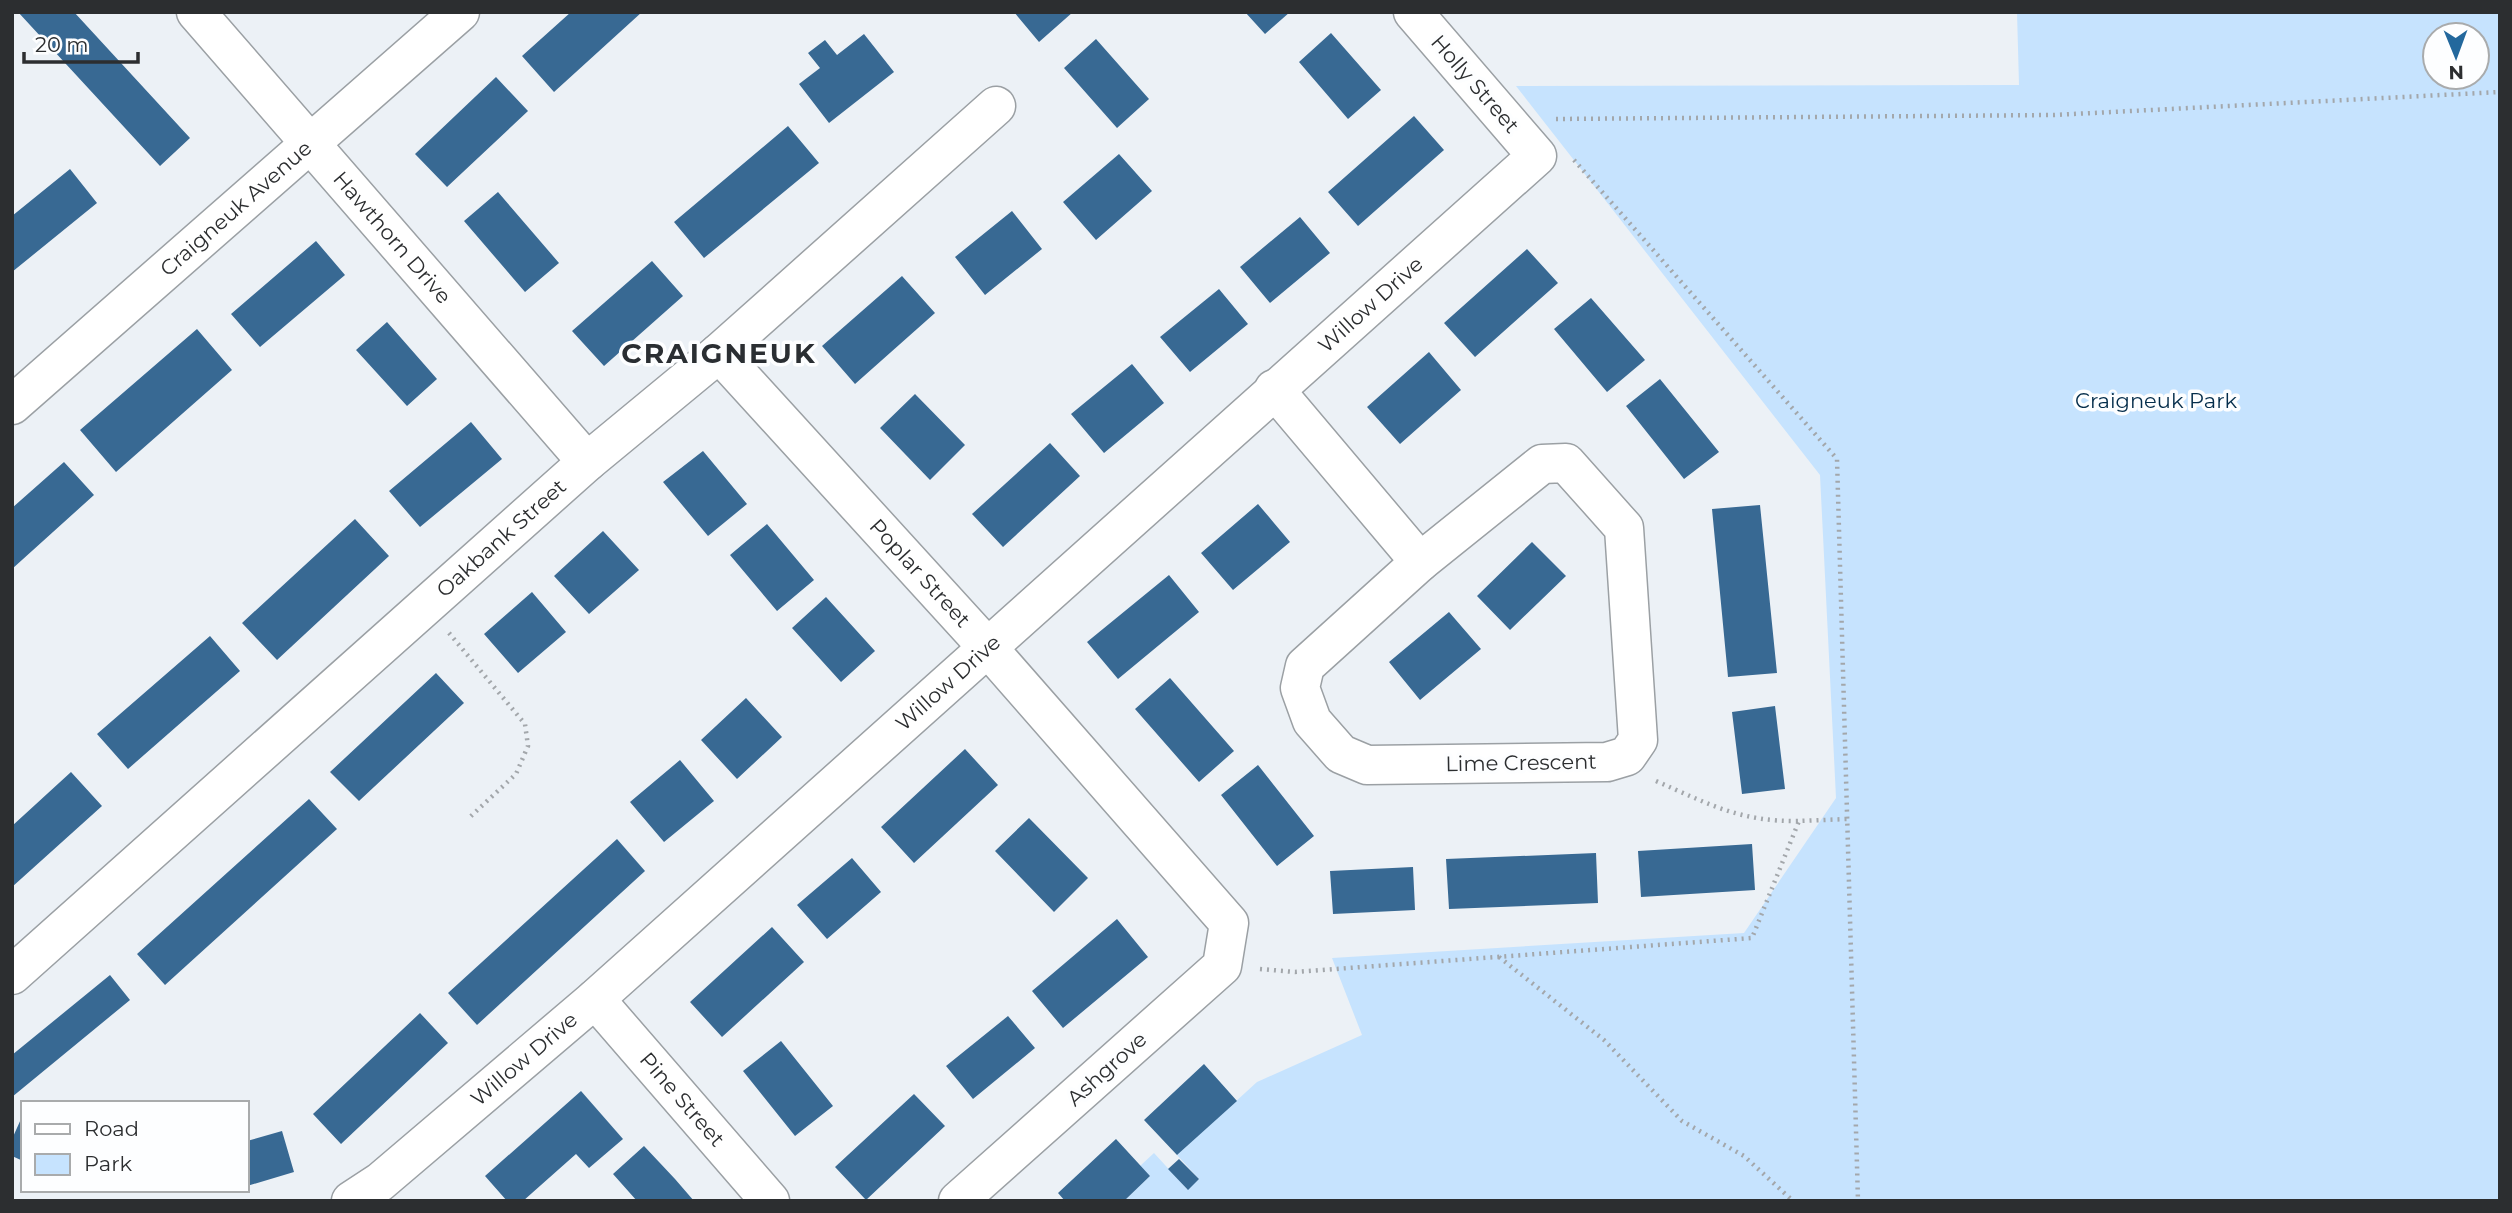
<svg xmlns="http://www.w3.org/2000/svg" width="2512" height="1213" viewBox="0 0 2512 1213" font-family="Montserrat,sans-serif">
<rect width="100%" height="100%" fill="#ecf1f6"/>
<!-- green -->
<path fill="#c6e3fe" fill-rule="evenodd" d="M 2017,12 L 2500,12 L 2500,1201 L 1124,1201 L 1150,1176 L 1140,1166 L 1154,1153 L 1187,1189 L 1199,1179 L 1177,1155 L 1257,1082 L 1362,1035 L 1332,958 L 1744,933 L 1836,798 L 1820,475 L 1516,86 L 2019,85 ZM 2435,35 L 2477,35 L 2477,77 L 2435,77 Z"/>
<!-- building -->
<path fill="#386993" d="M 18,12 L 74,12 L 190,138 L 160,166 Z
M 571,12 L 642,12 L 554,92 L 522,56 Z
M 1014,12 L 1073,12 L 1039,42 Z
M 1245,12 L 1290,12 L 1265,34 Z
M 1331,33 L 1381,90 L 1348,119 L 1299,62 Z
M 864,34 L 894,72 L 829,123 L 799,84 L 820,68 L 808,53 L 825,40 L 837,55 Z
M 1096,39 L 1149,99 L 1117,128 L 1064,68 Z
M 496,77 L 528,111 L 447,187 L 415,154 Z
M 1414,116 L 1444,150 L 1358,226 L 1328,192 Z
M 788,126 L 819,163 L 704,258 L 674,222 Z
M 1119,154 L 1152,191 L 1096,240 L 1063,202 Z
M 70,169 L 97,203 L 12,272 L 12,216 Z
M 498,192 L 559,263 L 525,292 L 464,221 Z
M 1012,211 L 1042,249 L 985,295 L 955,257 Z
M 1300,217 L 1330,253 L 1270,303 L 1240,267 Z
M 316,241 L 345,275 L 260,347 L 231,314 Z
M 1527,249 L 1558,283 L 1475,357 L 1444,323 Z
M 652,261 L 683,296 L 604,366 L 572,331 Z
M 902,276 L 935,313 L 855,384 L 822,346 Z
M 1219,289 L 1248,324 L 1190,372 L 1160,337 Z
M 1591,298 L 1645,360 L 1607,392 L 1554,329 Z
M 387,322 L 437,379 L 407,406 L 356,350 Z
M 197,329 L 232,370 L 116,472 L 80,430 Z
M 1429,352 L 1461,390 L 1400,444 L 1367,407 Z
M 1132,364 L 1164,403 L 1104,453 L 1071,414 Z
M 1660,379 L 1719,452 L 1684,479 L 1626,406 Z
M 915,394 L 965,445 L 930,480 L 880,428 Z
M 471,422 L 502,459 L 420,527 L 389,491 Z
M 1050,443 L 1080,476 L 1003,547 L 972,514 Z
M 703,451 L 747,504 L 708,536 L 663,482 Z
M 64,462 L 94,495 L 12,569 L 12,508 Z
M 1258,504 L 1290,542 L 1233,590 L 1201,553 Z
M 1760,505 L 1777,673 L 1728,677 L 1712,509 Z
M 355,519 L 389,556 L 277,660 L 242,623 Z
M 767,524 L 814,580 L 777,611 L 730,555 Z
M 603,531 L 639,570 L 589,614 L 554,576 Z
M 1532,542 L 1566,576 L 1510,630 L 1477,596 Z
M 1169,575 L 1199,612 L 1118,679 L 1087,642 Z
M 532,592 L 566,632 L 518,673 L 484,634 Z
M 826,597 L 875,651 L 841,682 L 792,628 Z
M 1449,612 L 1481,649 L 1420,700 L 1389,662 Z
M 210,636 L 240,671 L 128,769 L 97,734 Z
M 436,673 L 464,703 L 359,801 L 330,772 Z
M 1170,678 L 1234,751 L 1199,782 L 1135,709 Z
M 746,698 L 782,737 L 737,779 L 701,740 Z
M 1775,706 L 1785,789 L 1742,794 L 1732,712 Z
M 965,749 L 998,785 L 914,863 L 881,827 Z
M 680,760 L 714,801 L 664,842 L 630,802 Z
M 1258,765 L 1314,836 L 1277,866 L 1221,795 Z
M 71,772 L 102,806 L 12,887 L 12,826 Z
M 309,799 L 337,829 L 165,985 L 137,954 Z
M 1029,818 L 1088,878 L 1054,912 L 995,851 Z
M 617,839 L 645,871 L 477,1025 L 448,993 Z
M 1752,844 L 1755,890 L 1641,897 L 1638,851 Z
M 1596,853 L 1598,903 L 1449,909 L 1446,859 Z
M 852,858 L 881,892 L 827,939 L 797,905 Z
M 1413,867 L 1415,910 L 1333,914 L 1330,871 Z
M 1117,919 L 1148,957 L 1063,1028 L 1032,991 Z
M 772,927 L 804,962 L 722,1037 L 690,1002 Z
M 110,975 L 130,1000 L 12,1097 L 12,1055 Z
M 420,1013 L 448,1043 L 341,1144 L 313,1114 Z
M 1008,1016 L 1035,1048 L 973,1099 L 946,1066 Z
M 781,1041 L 833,1106 L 795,1136 L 743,1071 Z
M 1204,1064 L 1237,1101 L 1177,1155 L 1144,1120 Z
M 581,1091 L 623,1139 L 589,1168 L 576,1154 L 523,1201 L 507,1201 L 485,1176 Z
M 914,1094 L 945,1126 L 866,1200 L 835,1167 Z
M 21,1119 L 23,1120 L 23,1161 L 12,1156 L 12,1139 Z
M 282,1131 L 294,1172 L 247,1186 L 247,1141 Z
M 1116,1139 L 1150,1176 L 1124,1201 L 1065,1201 L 1058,1193 Z
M 644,1146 L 675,1179 L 694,1201 L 637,1201 L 613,1174 Z
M 1179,1159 L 1199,1179 L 1188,1190 L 1168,1169 Z"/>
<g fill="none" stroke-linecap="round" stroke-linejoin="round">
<defs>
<g id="minor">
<path id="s1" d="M 196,12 L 587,462"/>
<path id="s2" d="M 719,353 L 988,648 L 1229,923 L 1222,966 L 958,1201"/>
<path d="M 1274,389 L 1420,562"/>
<path id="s3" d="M 12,405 L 460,12"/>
<path d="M 1566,463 L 1624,528 L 1638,740 L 1627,756 L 1607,762 L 1367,765 L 1341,754 L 1312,721 L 1300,688 L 1305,666 L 1420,562 L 1542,464 Z"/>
<path id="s4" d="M 12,975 L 587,462 L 719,353 L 996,106"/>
<path id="s5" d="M 595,999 L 770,1201"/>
<path id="s6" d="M 351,1201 L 380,1182 L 595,999 L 1537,156 L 1413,12"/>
</g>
</defs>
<!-- minor casing -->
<use href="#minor" stroke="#9ba0a4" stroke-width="41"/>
<!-- path -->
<path stroke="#a3a7ab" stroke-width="4.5" stroke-dasharray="2 5" stroke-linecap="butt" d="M 1556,119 L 2054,115 L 2500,92
M 1574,160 L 1837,459 L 1858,1201
M 449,633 L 525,724 L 528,746 L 516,774 L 470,817
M 1656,781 C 1709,804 1740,822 1799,821
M 1499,957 L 1604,1040 L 1682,1121 L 1744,1156 L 1793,1201
M 1260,969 L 1295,972 L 1752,938 L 1799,821 L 1847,819"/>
<!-- minor -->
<use href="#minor" stroke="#fff" stroke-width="38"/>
</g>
<g text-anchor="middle" stroke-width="7" stroke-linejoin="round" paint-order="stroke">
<!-- street labels -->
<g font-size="21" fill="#2c2e30" stroke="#fdfeff">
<text transform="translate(1475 84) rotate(49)" y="7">Holly Street</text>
<text dy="7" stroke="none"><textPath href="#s3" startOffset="298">Craigneuk Avenue</textPath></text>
<text dy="7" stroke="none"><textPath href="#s1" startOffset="299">Hawthorn Drive</textPath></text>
<text dy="7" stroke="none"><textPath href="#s6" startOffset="1358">Willow Drive</textPath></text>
<text dy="7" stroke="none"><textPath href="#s4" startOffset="656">Oakbank Street</textPath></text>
<text dy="7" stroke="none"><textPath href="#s2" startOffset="298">Poplar Street</textPath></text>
<text dy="7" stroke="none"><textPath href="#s6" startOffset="791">Willow Drive</textPath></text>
<text transform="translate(1521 763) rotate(-1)" y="7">Lime Crescent</text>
<text dy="7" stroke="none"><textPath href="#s6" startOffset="224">Willow Drive</textPath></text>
<text transform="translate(1107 1069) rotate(-42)" y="7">Ashgrove</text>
<text dy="7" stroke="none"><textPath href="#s5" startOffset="133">Pine Street</textPath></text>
</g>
<!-- park labels -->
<g font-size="21" fill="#042d4b" stroke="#fdfeff">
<text x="2156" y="408">Craigneuk Park</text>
</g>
<!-- district labels -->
<g font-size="28" font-weight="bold" letter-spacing="2" fill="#2a2e32" stroke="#fdfeff">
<text x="719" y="363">CRAIGNEUK</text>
</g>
</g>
<!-- border -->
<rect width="2512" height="1213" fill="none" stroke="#2c2e30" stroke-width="28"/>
<!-- legend -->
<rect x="21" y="1101" width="228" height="91" fill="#fdfeff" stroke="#a9abac" stroke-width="2"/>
<rect x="35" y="1124" width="35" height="10" fill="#ffffff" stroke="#a9abac" stroke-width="2"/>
<text x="84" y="1136" font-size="21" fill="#2c2e30">Road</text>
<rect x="35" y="1154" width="35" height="21" fill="#c6e3fe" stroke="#a9abac" stroke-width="2"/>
<text x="84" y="1171" font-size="21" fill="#2c2e30">Park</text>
<!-- north arrow -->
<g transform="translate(2456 56) rotate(179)"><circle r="33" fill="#fdfeff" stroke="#a9abac" stroke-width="2"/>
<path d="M0-5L12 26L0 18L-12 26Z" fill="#23689d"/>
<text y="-10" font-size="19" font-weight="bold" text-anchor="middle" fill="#2c2e30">N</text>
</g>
<!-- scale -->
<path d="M24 52v10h114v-10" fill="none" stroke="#2c2e30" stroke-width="3.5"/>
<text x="35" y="52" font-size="21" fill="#2c2e30" stroke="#fdfeff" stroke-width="5" paint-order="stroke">20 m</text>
</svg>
